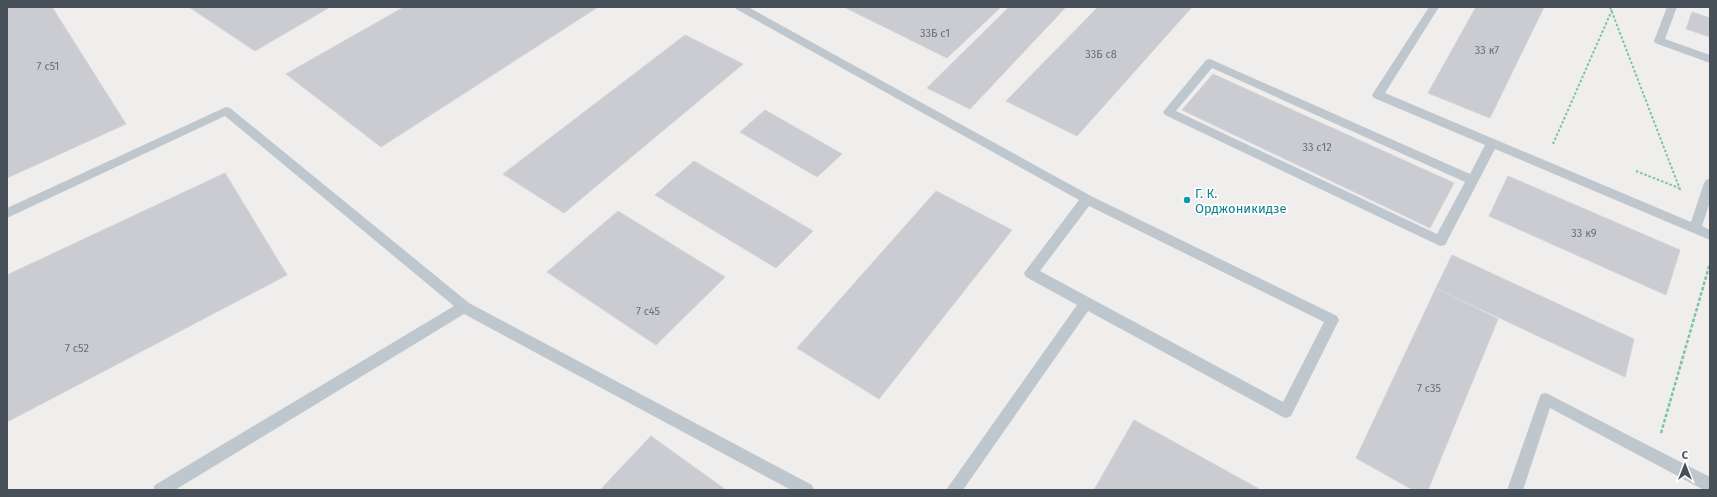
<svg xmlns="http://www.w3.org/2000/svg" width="1717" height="497" viewBox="0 0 1717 497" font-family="'Fira Sans',sans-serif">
<rect width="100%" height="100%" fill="#f0eded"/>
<!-- building -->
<path fill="#caccd1" stroke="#d2d3d8" d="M 7,7 L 52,7 L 126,124 L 7,178 Z
M 189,7 L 330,7 L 255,51 Z
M 404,7 L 598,7 L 381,147 L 286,74 Z
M 844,7 L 1001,7 L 947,58 Z
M 1009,7 L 1066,7 L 970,109 L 927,88 Z
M 1098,7 L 1192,7 L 1077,136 L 1006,101 Z
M 1476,7 L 1544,7 L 1490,118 L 1428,93 Z
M 1692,12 L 1710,18 L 1710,37 L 1686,29 Z
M 685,35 L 743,64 L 564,213 L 503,174 Z
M 1213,74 L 1454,183 L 1430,228 L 1182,110 Z
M 765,110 L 842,154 L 817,177 L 740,132 Z
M 694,161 L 813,231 L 776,268 L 655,195 Z
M 225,173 L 287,275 L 7,422 L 7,275 Z
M 1508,176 L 1680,250 L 1666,295 L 1489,216 Z
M 936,191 L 1012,230 L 879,399 L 797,348 Z
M 618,211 L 725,277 L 656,345 L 547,272 Z
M 1452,255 L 1634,339 L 1625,377 L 1436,288 Z
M 1436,288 L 1498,319 L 1428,490 L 1413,490 L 1356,458 Z
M 1134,420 L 1261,490 L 1094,490 Z
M 651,436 L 726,490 L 600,490 Z"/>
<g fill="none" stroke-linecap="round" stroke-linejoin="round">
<!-- path-far1 -->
<path stroke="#7bc4a3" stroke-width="2" stroke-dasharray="2.5 2" stroke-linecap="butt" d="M 1610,7 L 1681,192
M 1553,144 L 1612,10
M 1636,171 L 1679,188"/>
<!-- path -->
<path stroke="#7bc4a3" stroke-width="2.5" stroke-dasharray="3.5 2" stroke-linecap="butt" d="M 1661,433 L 1710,263"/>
<!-- service -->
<path fill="#bfc7ce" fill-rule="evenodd" d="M 735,7 L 748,7 L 1091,196 L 1337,316 L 1339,320 L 1291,416 L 1286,418 L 1281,416 L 1088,311 L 963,490 L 946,490 L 1077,305 L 1026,277 L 1024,273 L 1079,200 L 736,9 ZM 1089,206 L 1324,322 L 1283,402 L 1040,271 Z
M 1429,7 L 1439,7 L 1385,93 L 1691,222 L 1704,183 L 1706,180 L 1710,178 L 1710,202 L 1702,226 L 1710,230 L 1710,240 L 1495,149 L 1445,245 L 1440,246 L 1165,115 L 1163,112 L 1206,60 L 1210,59 L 1470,174 L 1485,145 L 1374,98 L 1372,95 ZM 1212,68 L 1465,182 L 1437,234 L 1176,111 Z
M 1667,7 L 1677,7 L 1665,39 L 1710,55 L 1710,63 L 1655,43 L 1654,41 Z
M 226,107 L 230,108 L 469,303 L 812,485 L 814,490 L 791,490 L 464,314 L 175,490 L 153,490 L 155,485 L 454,306 L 225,116 L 7,218 L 7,208 Z
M 1546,393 L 1710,477 L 1710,490 L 1704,490 L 1550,408 L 1523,490 L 1507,490 L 1539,399 L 1541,394 Z"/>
</g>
<!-- markers -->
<circle fill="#0f9aa8" stroke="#fff" stroke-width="1.5" cx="1187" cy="200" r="4"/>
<g text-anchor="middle" stroke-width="3.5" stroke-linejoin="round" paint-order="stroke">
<!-- number labels -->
<g font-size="11" fill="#686f77">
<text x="935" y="37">33Б с1</text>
<text x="1487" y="54">33 к7</text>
<text x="1101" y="58">33Б с8</text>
<text x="48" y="70">7 с51</text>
<text x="1317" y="151">33 с12</text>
<text x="1584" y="237">33 к9</text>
<text x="648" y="315">7 с45</text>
<text x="77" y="352">7 с52</text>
<text x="1429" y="392">7 с35</text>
</g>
<!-- culture labels -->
<g font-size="13" fill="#0d838f" stroke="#fff" text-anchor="start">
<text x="1195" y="198">Г. К.<tspan x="1195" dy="15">Орджоникидзе</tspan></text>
</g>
</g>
<!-- border -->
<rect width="1717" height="497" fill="none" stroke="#475059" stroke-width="16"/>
<!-- north arrow -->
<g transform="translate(1685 465)" stroke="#ffffff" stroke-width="3" paint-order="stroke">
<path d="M0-3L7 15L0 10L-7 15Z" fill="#475059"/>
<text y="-6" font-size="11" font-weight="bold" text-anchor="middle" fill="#475059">С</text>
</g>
</svg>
